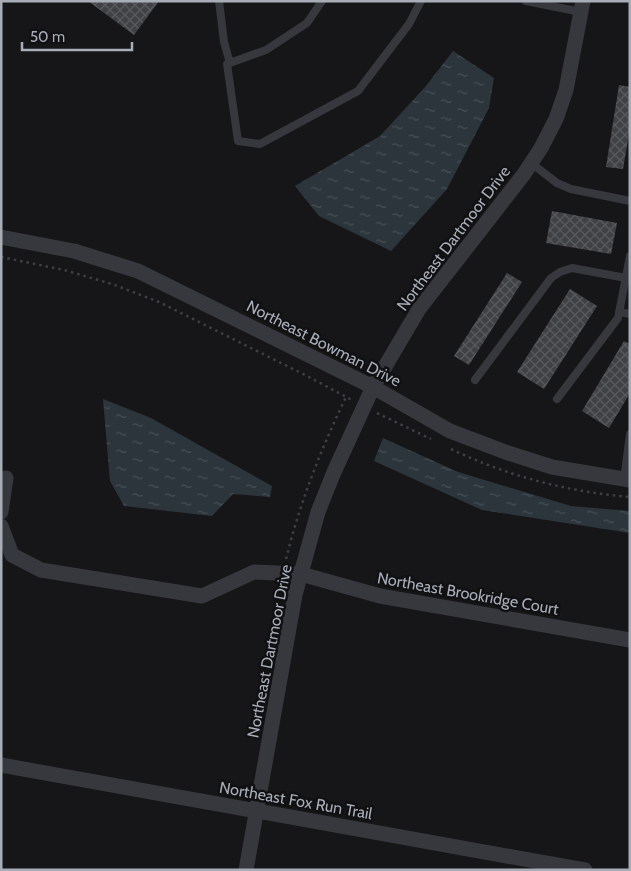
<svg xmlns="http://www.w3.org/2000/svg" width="631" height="871" viewBox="0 0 631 871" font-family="Cabin,sans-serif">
<defs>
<pattern id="water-ripples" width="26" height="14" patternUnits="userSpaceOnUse" patternTransform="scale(1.25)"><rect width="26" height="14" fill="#2c353c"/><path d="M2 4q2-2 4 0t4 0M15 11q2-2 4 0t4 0" fill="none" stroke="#485056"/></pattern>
<pattern id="building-cross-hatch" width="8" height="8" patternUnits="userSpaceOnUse" patternTransform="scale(1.25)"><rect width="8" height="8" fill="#404145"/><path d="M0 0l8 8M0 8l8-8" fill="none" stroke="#595a5e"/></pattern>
</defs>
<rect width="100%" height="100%" fill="#161618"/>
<!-- water -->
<path fill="url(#water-ripples)" d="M 453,51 L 494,78 L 489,108 L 447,189 L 391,251 L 319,216 L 295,186 L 380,136 L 426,86 Z
M 103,399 L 151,418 L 272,486 L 270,497 L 233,494 L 212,516 L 124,506 L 110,481 Z
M 383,438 L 458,472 L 571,506 L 630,511 L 630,533 L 482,510 L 374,461 Z"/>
<!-- building -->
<path fill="url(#building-cross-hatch)" d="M 88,1 L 159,1 L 134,35 Z
M 619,85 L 630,87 L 630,128 L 623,169 L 606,167 Z
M 552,211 L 617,223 L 611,254 L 546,243 Z
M 507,273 L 522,282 L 469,365 L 454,356 Z
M 570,289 L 597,306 L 544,389 L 517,372 Z
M 624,341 L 630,344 L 630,393 L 609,428 L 582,411 Z"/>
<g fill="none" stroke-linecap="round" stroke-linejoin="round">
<!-- path -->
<path stroke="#3d3f44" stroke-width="2.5" stroke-dasharray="2.5 4" stroke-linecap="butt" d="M 1,257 L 64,270 L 112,284 L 159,302 L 307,376 L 352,400
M 377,413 L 431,439
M 451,449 C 507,476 569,492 630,497
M 286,559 C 300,502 321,449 346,397"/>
<!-- lane -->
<path stroke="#37383d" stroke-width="8" d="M 219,1 L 224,42 L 230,63
M 322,1 L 307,23 L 266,50 L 227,64 L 238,141 L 260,144 L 358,91 L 409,24 L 421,1
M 526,1 L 581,12
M 531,163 L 557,183 L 571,189 L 630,201
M 619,312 L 630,314
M 475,380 L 551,278 L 560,272 L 572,268 L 626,278
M 557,399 L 618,318 L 630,256
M 624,480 L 630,434"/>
<!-- street -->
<path stroke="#37383d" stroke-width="15" d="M 1,237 L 74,251 L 138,271 L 373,387 L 450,431 L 508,453 L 552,467 L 630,480
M 1,512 L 6,478
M 1,526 L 12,555 L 41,570 L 202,596 L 254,572 L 301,574 L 380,596 L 630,640
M 1,765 L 585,870
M 246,870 L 295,595 L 318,512 L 334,472 L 373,387 L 419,309 L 524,174 L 541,148 L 556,119 L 566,90 L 583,1"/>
</g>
<g text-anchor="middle" stroke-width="5" stroke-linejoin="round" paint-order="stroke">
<!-- street labels -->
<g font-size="16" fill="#a8adb8" stroke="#111113">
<text transform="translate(453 238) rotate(-53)" y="6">Northeast Dartmoor Drive</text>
<text transform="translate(324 343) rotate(27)" y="6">Northeast Bowman Drive</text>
<text transform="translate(468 593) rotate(10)" y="6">Northeast Brookridge Court</text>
<text transform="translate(269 651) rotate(-79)" y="6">Northeast Dartmoor Drive</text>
<text transform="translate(296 800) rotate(10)" y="6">Northeast Fox Run Trail</text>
</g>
</g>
<!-- border -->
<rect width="631" height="871" fill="none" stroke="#a8adb8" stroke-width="5"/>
<!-- scale -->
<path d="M22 42v8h110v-8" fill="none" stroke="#a8adb8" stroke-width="2.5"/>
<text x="30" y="42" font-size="15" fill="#a8adb8" stroke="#111113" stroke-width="4" paint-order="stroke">50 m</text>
</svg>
